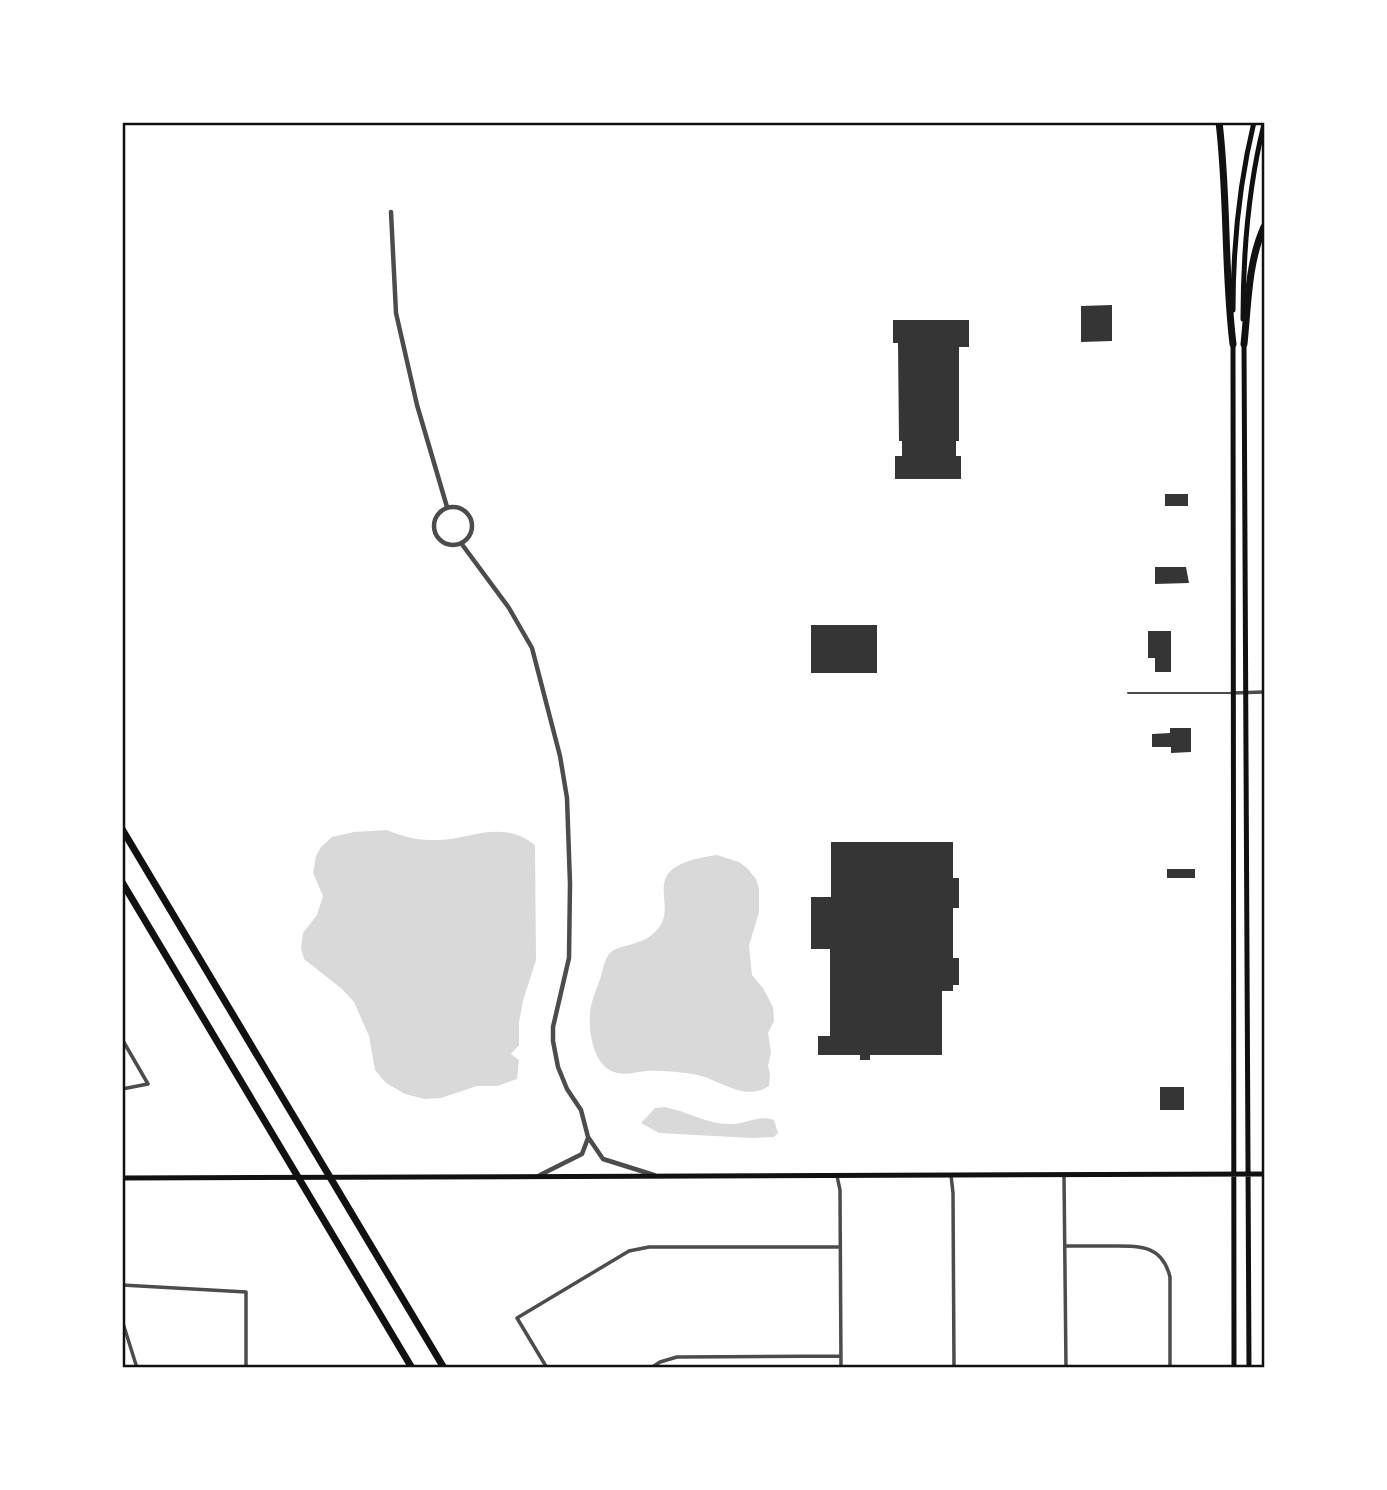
<svg xmlns="http://www.w3.org/2000/svg" width="1387" height="1490" viewBox="0 0 1387 1490" font-family="Commissioner,sans-serif">
<rect width="100%" height="100%" fill="#fff"/>
<!-- water -->
<path fill="#d9d9d9" d="M 387,830 C 401,836 415,840 430,840 C 468,842 499,817 535,845 L 536,960 L 523,1001 L 519,1022 L 519,1045 L 511,1054 L 519,1060 L 517,1079 L 497,1086 L 477,1086 L 441,1098 L 425,1099 L 405,1094 L 386,1083 L 375,1070 L 369,1036 L 354,1002 L 342,989 L 304,959 L 301,948 L 303,933 L 317,915 L 323,896 L 313,873 L 316,856 L 321,847 L 332,837 L 354,832 Z
M 717,855 L 739,862 L 748,869 L 756,879 L 759,888 L 759,912 L 749,946 L 752,975 L 763,988 L 773,1007 L 774,1021 L 768,1033 L 771,1052 L 768,1066 L 770,1074 L 769,1086 C 743,1103 719,1078 693,1074 C 678,1072 662,1070 646,1071 C 636,1072 624,1076 614,1072 C 592,1065 587,1026 591,1006 C 593,996 598,986 601,976 C 603,969 605,957 611,952 C 621,944 640,946 654,933 C 686,905 627,867 717,855 Z
M 664,1107 C 687,1111 706,1124 730,1124 C 745,1125 758,1114 774,1120 L 778,1133 L 774,1137 L 751,1138 L 659,1133 L 641,1123 L 655,1108 Z"/>
<!-- building -->
<path fill="#353535" d="M 1112,305 L 1112,341 L 1081,342 L 1081,306 Z
M 893,320 L 969,320 L 969,347 L 959,347 L 959,441 L 956,441 L 956,456 L 961,456 L 961,479 L 895,479 L 895,456 L 902,456 L 902,441 L 899,441 L 898,343 L 893,343 Z
M 1165,494 L 1188,494 L 1188,506 L 1165,506 Z
M 1155,567 L 1186,567 L 1189,583 L 1155,584 Z
M 811,625 L 877,625 L 877,673 L 811,673 Z
M 1148,631 L 1171,631 L 1171,672 L 1155,672 L 1155,658 L 1148,658 Z
M 1170,728 L 1191,728 L 1191,752 L 1171,753 L 1171,747 L 1152,747 L 1152,734 L 1170,733 Z
M 831,842 L 953,842 L 953,878 L 959,878 L 959,908 L 953,908 L 953,958 L 959,958 L 959,985 L 953,985 L 953,991 L 942,991 L 942,1055 L 870,1055 L 870,1060 L 860,1060 L 860,1055 L 818,1055 L 818,1036 L 830,1036 L 830,949 L 811,949 L 811,897 L 831,897 Z
M 1167,869 L 1195,869 L 1195,878 L 1167,878 Z
M 1160,1087 L 1184,1087 L 1184,1110 L 1160,1110 Z"/>
<g fill="none" stroke-linecap="round" stroke-linejoin="round">
<!-- service -->
<path stroke="#4c4c4c" stroke-width="2" d="M 1128,693 L 1231,693"/>
<!-- minor -->
<path stroke="#4c4c4c" stroke-width="3.5" d="M 1232,693 L 1264,692
M 122,1039 L 148,1084 L 122,1089
M 951,1175 L 953,1193 L 954,1368
M 1064,1175 L 1066,1368
M 837,1176 L 840,1190 L 841,1368
M 1065,1246 C 1081,1246 1096,1246 1111,1246 C 1139,1246 1162,1244 1170,1277 L 1170,1368
M 122,1285 L 246,1292 L 246,1368
M 122,1320 L 137,1368
M 547,1368 L 517,1318 L 629,1251 L 649,1247 L 840,1247
M 651,1368 L 660,1362 L 677,1357 L 841,1356"/>
<!-- tertiary -->
<path stroke="#4c4c4c" stroke-width="4.5" d="M 391,212 L 396,313 L 417,405 L 447,507
M434 526a19 19 0 1 1 38 0a19 19 0 1 1-38 0Z
M 461,543 L 509,608 L 532,648 L 560,756 L 567,798 L 570,884 L 569,958 L 553,1027 L 553,1041 L 558,1067 L 567,1089 L 581,1110 L 588,1137 L 603,1159 L 654,1175
M 540,1175 L 582,1154 L 588,1138"/>
<!-- secondary -->
<path stroke="#111" stroke-width="5" d="M 1233,310 C 1233,247 1239,184 1254,122
M 1243,319 C 1243,253 1248,188 1264,124
M 1233,341 L 1234,1368
M 1244,343 L 1249,1368
M 122,1178 L 1264,1174"/>
<!-- motorway -->
<path stroke="#111" stroke-width="7" d="M 1219,122 C 1228,196 1224,270 1233,344
M 1244,344 C 1248,306 1248,262 1264,227
M 122,829 L 444,1368
M 122,882 L 412,1368"/>
</g>
<!-- border -->
<rect width="1387" height="1490" fill="none" stroke="#ffffff" stroke-width="248"/>
<rect x="124" y="124" width="1139" height="1242" fill="none" stroke="#111" stroke-width="2.5"/>
</svg>
